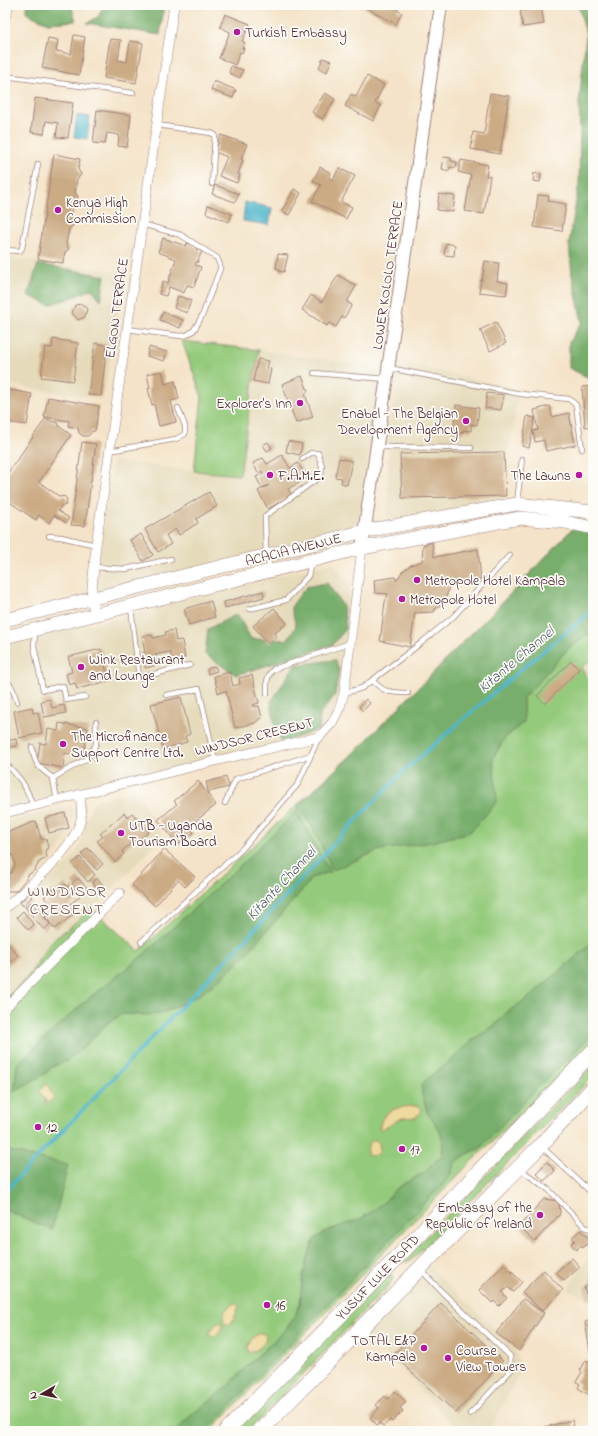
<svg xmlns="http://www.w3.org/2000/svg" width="598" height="1436" viewBox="0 0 598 1436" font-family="'Indie Flower',sans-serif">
<rect width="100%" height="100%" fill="#fdfcf7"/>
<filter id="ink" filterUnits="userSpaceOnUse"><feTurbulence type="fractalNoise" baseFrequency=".025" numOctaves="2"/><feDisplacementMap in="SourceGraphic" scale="8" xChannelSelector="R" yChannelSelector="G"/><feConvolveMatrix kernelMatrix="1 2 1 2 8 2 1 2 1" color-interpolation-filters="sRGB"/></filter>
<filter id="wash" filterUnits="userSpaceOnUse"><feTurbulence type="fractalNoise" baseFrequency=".012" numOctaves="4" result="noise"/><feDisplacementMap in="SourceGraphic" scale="16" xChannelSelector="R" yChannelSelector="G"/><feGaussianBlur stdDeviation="0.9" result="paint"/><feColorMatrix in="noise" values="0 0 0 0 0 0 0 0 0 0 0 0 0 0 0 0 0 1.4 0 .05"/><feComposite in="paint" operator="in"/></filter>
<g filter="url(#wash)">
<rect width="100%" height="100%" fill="#f4e3c8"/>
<!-- built -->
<path fill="#e5daba" d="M 5,257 L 125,273 L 103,399 L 5,384 Z
M 259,350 L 381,368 L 361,514 L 353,526 L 338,540 L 233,566 L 113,600 L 100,600 L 95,586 L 113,461 L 240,475 Z
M 397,361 L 519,390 L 500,503 L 387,520 L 389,426 Z
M 333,563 L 350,584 L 346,638 L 338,696 L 331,716 L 324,725 L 308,737 L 5,808 L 5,643 L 124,617 L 216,591 Z
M 593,658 L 593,687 L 581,668 Z
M 136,791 L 163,836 L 100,902 L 51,942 L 27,978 L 5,999 L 5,914 L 70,862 L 79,849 L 91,806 L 98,800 Z
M 71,806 L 74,810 L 73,819 L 68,835 L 54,856 L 35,876 L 5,901 L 5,822 Z
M 593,1251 L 593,1301 L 567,1289 Z
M 427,1265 L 514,1347 L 521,1370 L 489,1431 L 459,1431 L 365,1331 Z"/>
<!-- green -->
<path fill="#94ca7c" stroke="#6f7454" d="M 182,341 L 259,350 L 253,381 L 240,475 L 194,471 L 202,397 Z
M 576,525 L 593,529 L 593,658 L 581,668 L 593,687 L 593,1043 L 472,1161 L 210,1431 L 5,1431 L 5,999 L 27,978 L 51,942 L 92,909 L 139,951 L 360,747 L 495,610 Z
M 593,1065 L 593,1076 L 415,1257 L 407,1262 L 403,1261 Z
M 389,1273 L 392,1275 L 392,1281 L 387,1287 L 248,1431 L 234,1431 Z"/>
<!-- forest -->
<path fill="#77ae6c" stroke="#60664c" d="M 27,5 L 71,5 L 76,21 L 48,23 L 26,13 Z
M 104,5 L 164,5 L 160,35 L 87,23 L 98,17 Z
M 580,5 L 593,5 L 593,377 L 587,377 L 569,368 L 569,342 L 582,322 L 572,275 L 569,244 L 579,183 L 580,129 L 579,102 L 586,34 L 579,8 Z
M 38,264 L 105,276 L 101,300 L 92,289 L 73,297 L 49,305 L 28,295 Z
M 576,525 L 593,529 L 593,631 L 570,647 L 523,698 L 524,722 L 505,738 L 493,758 L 497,802 L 470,832 L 432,842 L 380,850 L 333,870 L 311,825 L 297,806 L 360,747 L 495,610 Z
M 327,583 L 343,606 L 346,629 L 332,645 L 236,675 L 205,654 L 208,629 L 237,614 L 251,639 L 287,640 L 296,626 L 291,607 L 306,587 Z
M 335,660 L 339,670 L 335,695 L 320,714 L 319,729 L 282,743 L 275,726 L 271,702 L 295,665 Z
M 297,811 L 330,872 L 311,878 L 305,887 L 241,960 L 218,981 L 199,995 L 161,1014 L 142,1015 L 123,1014 L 108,1023 L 83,1048 L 66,1061 L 52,1067 L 45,1074 L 14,1091 L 17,1064 L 83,1003 L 143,955 L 226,879 Z
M 593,942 L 593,1034 L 537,1088 L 480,1148 L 464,1156 L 455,1163 L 449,1178 L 206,1431 L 176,1431 L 189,1417 L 230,1384 L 247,1366 L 284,1331 L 294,1318 L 300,1304 L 302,1281 L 306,1263 L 314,1239 L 329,1230 L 360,1219 L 371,1212 L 385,1201 L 395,1190 L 405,1183 L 425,1172 L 437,1160 L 442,1154 L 443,1141 L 439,1129 L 428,1114 L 422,1095 L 421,1085 L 431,1075 L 448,1063 L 470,1042 L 496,1024 L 507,1012 L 528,998 Z
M 5,1150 L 68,1165 L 52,1230 L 5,1210 Z"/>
<!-- sand -->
<path fill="#eeda9e" stroke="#9c7c64" d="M 47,1084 L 54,1098 L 47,1103 L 39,1090 Z
M 419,1106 L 422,1110 L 415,1118 C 395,1115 396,1125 380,1130 C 379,1108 403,1106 419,1106 Z
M 376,1140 L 379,1143 L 380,1151 L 377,1155 L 368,1156 C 366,1150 368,1146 371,1141 Z
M 235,1303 L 239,1305 L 234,1319 L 229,1325 L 223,1322 C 223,1312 226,1308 235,1303 Z
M 219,1322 L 223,1326 L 219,1333 L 212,1337 L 209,1332 Z
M 261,1333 L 266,1335 L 265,1342 L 258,1349 L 249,1353 L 247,1348 C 250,1341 253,1335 261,1333 Z"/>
<!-- water -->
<path fill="#4db6cb" stroke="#4c6a7b" d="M 77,115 L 90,117 L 87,139 L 74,137 Z
M 245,202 L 272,208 L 269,225 L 243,221 Z"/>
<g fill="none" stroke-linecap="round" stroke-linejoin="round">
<!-- stream -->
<path stroke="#4db6cb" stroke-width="3.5" d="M 5,1192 L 24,1171 L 215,972 L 359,817 L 405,770 L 512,677 L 593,610"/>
</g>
<g id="blocks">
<!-- building -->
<path fill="#cbab84" d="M 360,5 L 399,5 L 397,10 L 402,13 L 396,24 Z
M 527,5 L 541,5 L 544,24 L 523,27 L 520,11 L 528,10 Z
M 225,14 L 250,24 L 242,41 L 245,43 L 242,48 L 244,48 L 242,53 L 240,52 L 235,65 L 219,58 L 230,32 L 220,27 Z
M 74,35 L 85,37 L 79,75 L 42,68 L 48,38 L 58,40 L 56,51 L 71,54 Z
M 110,39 L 121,40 L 118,60 L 127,62 L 130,41 L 143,43 L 136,83 L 104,78 Z
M 323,58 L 331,61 L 327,72 L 319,68 Z
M 231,66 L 243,70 L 240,78 L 229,73 Z
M 367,76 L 384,85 L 375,103 L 381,106 L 373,121 L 345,106 L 351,94 L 356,97 Z
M 214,81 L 236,90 L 233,98 L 211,90 Z
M 325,93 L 335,99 L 322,119 L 312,112 Z
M 490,93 L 509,96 L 500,154 L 471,149 L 473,132 L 484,134 Z
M 35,98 L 73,103 L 68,138 L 56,137 L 58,123 L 46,121 L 44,134 L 31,132 Z
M 97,110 L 131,115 L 127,147 L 118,146 L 119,135 L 107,133 L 105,144 L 93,143 Z
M 221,135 L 247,144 L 241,159 L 243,160 L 238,174 L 240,175 L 237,183 L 219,176 L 227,157 L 215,152 Z
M 54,154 L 80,159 L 78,170 L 80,172 L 81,175 L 77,179 L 75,193 L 77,195 L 78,198 L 76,201 L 73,201 L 70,221 L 72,222 L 73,226 L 69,229 L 66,244 L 69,249 L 65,252 L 63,263 L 38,259 Z
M 444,157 L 451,158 L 451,161 L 457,162 L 456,168 L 450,167 L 449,171 L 442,169 Z
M 461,160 L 488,165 L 486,176 L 490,176 L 484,214 L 465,211 L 471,175 L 458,172 Z
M 320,167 L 331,173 L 329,178 L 333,180 L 339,168 L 355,176 L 341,202 L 352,207 L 346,219 L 312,201 L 321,185 L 313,181 Z
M 534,173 L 541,174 L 540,182 L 533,181 Z
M 215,185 L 239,194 L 235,202 L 212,194 Z
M 294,189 L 301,193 L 289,215 L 282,211 Z
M 439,194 L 455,196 L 453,212 L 437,210 Z
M 538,195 L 549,196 L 548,201 L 566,204 L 562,231 L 534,227 Z
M 208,205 L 232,214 L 229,222 L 206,213 Z
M 163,238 L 186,246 L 187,243 L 197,247 L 196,249 L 202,251 L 197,263 L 196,262 L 195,265 L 201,267 L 194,287 L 187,285 L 184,293 L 169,287 L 166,296 L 159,294 L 163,281 L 168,283 L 176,259 L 158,252 Z
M 446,243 L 455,245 L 454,256 L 444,255 Z
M 278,254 L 288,255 L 284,272 L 279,271 L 279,269 L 276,268 Z
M 485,261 L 499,263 L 497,281 L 508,283 L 506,295 L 479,292 L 481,280 L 482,280 Z
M 338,275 L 356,286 L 347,302 L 352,305 L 344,318 L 342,317 L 336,327 L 329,323 L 327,326 L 302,310 L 311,295 L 322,302 Z
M 178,296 L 191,300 L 187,313 L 174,308 Z
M 82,304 L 87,309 L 85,317 L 78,320 L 72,313 L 75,305 Z
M 163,312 L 183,320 L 180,328 L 160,320 Z
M 496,322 L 506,343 L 490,351 L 480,330 Z
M 53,339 L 78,343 L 73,381 L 41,377 L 45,347 L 52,348 Z
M 95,343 L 107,345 L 101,396 L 88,395 Z
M 149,347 L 167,352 L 164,361 L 147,356 Z
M 258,359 L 269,361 L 267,368 L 271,369 L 268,384 L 253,381 Z
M 162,371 L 165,384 L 175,381 L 179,399 L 171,401 L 176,422 L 159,426 L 154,404 L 152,405 L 148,388 L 150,388 L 147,374 Z
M 302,376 L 308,391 L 305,394 L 313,417 L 296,423 L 282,384 Z
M 593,386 L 593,426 L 585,427 L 582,387 Z
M 5,389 L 32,394 L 27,425 L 5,422 Z
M 487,393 L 504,395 L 501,410 L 485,408 Z
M 48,397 L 99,406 L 95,431 L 92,431 L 88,436 L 83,436 L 79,433 L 78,428 L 68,426 L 69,421 L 44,417 Z
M 456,405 L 479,408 L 477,425 L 471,424 L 471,431 L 463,430 L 463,433 L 453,432 Z
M 550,406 L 552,417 L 569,413 L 575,445 L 546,451 L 544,440 L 535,442 L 533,431 L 538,430 L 534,410 Z
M 527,416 L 535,418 L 529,448 L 522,446 Z
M 46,418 L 52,422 L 57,422 L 60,427 L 71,435 L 39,482 L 60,497 L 64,496 L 67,499 L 66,505 L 61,506 L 58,511 L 69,518 L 66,523 L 54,515 L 49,523 L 39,515 L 36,520 L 5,499 L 5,477 Z
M 288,441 L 302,444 L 300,455 L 286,452 Z
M 82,442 L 96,444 L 85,526 L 71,525 Z
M 268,442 L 272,448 L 267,451 L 263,445 Z
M 504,452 L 506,496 L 402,498 L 400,454 Z
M 282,455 L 290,468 L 298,463 L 307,478 L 288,489 L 292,495 L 268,509 L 258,491 L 269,485 L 262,488 L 256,477 L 263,473 L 262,471 L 258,473 L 253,463 L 263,458 L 267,464 Z
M 339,458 L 352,461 L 347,485 L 341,483 L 342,478 L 335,477 Z
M 209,492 L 217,506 L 196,519 L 198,523 L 179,535 L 176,529 L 166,535 L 171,544 L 158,552 L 145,529 Z
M 141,534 L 153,555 L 143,561 L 130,540 Z
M 432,542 L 434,557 L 478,549 L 481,579 L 450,584 L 446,597 L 442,600 L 444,603 L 435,609 L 434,612 L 415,613 L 410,647 L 380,641 L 385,602 L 388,594 L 375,593 L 374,580 L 395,577 L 396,581 L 402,572 L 411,565 L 422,561 L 423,545 Z
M 263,591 L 264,597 L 225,608 L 224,602 Z
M 211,601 L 215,617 L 189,625 L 184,609 Z
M 274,608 L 287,623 L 274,634 L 277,636 L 269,644 L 253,626 Z
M 174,630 L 176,641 L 182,640 L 185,658 L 172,661 L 170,652 L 155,655 L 157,665 L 145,668 L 143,653 L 145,653 L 142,636 L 152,635 L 153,638 L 166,635 L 165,632 Z
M 101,649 L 109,681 L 77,689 L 75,683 L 69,685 L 66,674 L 72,672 L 68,657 Z
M 571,661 L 579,669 L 545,704 L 537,696 Z
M 215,666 L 217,671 L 208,674 L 207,669 Z
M 230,672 L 233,686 L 240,684 L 239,678 L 252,675 L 259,703 L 253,705 L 254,707 L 259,706 L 262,718 L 259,719 L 255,723 L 235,728 L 226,691 L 218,693 L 214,676 Z
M 181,697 L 190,734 L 185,736 L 187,742 L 163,749 L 151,704 Z
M 50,699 L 52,708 L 64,705 L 66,713 L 44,717 L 41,701 Z
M 366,699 L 370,703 L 363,711 L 359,707 Z
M 32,707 L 33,713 L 38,712 L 42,733 L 19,738 L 14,711 Z
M 59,723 L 88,728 L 84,752 L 76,750 L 75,755 L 65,753 L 63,768 L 37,763 L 40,743 L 46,744 L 48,729 L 58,731 Z
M 16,739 L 17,746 L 5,748 L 5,741 Z
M 226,777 L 229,787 L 208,792 L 206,782 Z
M 198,781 L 216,805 L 189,826 L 194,833 L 178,845 L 158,820 L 177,804 L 174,801 Z
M 65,813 L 69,828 L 49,833 L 45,818 Z
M 124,813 L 127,817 L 132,813 L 149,832 L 137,842 L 135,840 L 122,851 L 124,854 L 115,862 L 97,841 L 103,837 L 100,834 Z
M 36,821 L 41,839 L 46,839 L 48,848 L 45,850 L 47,858 L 39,862 L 35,870 L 28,875 L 26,879 L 16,891 L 6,891 L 5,877 L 11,873 L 15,865 L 6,833 Z
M 88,848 L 103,864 L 97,870 L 81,854 Z
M 164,849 L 195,877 L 185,887 L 178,880 L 155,906 L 132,885 Z
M 80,857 L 95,875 L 88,882 L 72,864 Z
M 78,878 L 87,888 L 81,893 L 72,883 Z
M 97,878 L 104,886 L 99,891 L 92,882 Z
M 65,884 L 70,890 L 73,887 L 80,896 L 68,906 L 74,914 L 55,929 L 45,917 L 49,914 L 42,906 L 48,902 L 44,897 L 53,889 L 55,892 Z
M 29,893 L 32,897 L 23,906 L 20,902 Z
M 31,902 L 50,924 L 44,930 L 25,907 Z
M 23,911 L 34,925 L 28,930 L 17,917 Z
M 7,942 L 18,956 L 5,967 L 5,944 Z
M 547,1162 L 555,1171 L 544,1181 L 536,1173 Z
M 544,1199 L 559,1201 L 560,1214 L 535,1241 L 519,1226 Z
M 580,1230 L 591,1240 L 583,1248 L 581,1245 L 576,1250 L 571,1244 L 575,1240 L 572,1238 Z
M 572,1258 L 580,1267 L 564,1281 L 556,1272 Z
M 504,1264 L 522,1282 L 513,1292 L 508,1287 L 502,1292 L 507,1298 L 499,1306 L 494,1301 L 492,1303 L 479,1290 Z
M 544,1270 L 563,1290 L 542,1311 L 522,1292 Z
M 593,1271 L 593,1299 L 588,1300 L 584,1287 L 591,1284 L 591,1277 Z
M 523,1299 L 544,1313 L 519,1351 L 496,1333 Z
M 441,1303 L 503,1361 L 456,1413 L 393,1355 Z
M 593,1320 L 593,1358 L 591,1358 L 585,1322 Z
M 586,1360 L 593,1364 L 593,1395 L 590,1393 L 589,1395 L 578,1388 L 580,1384 L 576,1382 L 582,1372 L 580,1371 Z
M 395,1391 L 406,1402 L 400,1408 L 403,1411 L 392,1422 L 390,1420 L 383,1426 L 380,1423 L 377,1425 L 370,1418 L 379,1408 L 376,1405 L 385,1396 L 388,1399 Z
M 572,1420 L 575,1431 L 540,1431 L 546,1429 L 545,1427 Z"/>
</g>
</g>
<g filter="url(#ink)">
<use href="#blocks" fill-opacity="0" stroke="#9f817a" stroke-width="1"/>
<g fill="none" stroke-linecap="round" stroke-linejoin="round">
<defs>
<path id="service" d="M 5,76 L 133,93
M 157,125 L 211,133 L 215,135 L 212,184
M 5,250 L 20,251 L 22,248 L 38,164
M 127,329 L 180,336 L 187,335 L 194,330 L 202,316 L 220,269 L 220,265 L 217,258 L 181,235 L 142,224
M 389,368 L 521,394 L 569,399 L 576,405 L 582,449
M 314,373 L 386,379
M 377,447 L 471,448
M 109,451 L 176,439 L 185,434 L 185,426 L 178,408
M 517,503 L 522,459
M 49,536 L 61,537 L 96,545
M 93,567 L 126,569 L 171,559
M 271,570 L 266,555 L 265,516 L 321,476 L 322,466 L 318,453 L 311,453 L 302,459
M 131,607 L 139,678 L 190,665
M 250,609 L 286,600 L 308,576 L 311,562
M 35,631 L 34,646 L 43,690 L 63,686 L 66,700 L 85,697
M 5,681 C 13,684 14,694 17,702
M 373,681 C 386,694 390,692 408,693
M 267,693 C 267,683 266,675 274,669 L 350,643
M 344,693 L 362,688 L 421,643 L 453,617 L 510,555
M 166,695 L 199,689 L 215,761
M 32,747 C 35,765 38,767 53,778
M 9,767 C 23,781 27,788 33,807
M 57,801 L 53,778 L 88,758 L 96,744 L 96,722
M 225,803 L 236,779 L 311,755
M 141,942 L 242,849 L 298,784 L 319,737
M 542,1147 L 593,1194
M 520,1169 L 549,1190 L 586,1228 L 593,1229
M 421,1270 L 443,1293 L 510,1356 L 511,1370 L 470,1414"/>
<path id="minor" d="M 95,615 L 91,599 L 96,545 L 174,5
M 5,813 L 215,761 L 319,737 L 332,723 L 340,707 L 344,693 L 362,548
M 5,908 C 28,887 74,850 81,819 C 82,811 81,803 80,794
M 5,1008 L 120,893"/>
<path id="tertiary" d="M 362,548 L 441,5"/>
<path id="secondary" d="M 5,13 L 6,5
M 5,620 L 365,531 L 517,504 L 593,512
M 5,637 L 362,548 L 520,518 L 565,522 L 593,528"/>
<path id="primary" d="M 226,1431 L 393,1262 L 593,1051
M 260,1431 L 541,1145 L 593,1088"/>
</defs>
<!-- service casing -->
<use href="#service" stroke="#9f817a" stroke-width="6"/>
<!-- minor casing -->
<use href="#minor" stroke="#9f817a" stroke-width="10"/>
<!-- tertiary casing -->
<use href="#tertiary" stroke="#9f817a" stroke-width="14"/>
<!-- secondary casing -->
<use href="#secondary" stroke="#9f817a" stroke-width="14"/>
<!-- primary casing -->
<use href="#primary" stroke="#9f817a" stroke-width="16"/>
<!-- service -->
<use href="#service" stroke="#fff" stroke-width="4.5"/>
<!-- minor -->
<use href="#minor" stroke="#fff" stroke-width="9"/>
<!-- tertiary -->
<use href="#tertiary" stroke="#fff" stroke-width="12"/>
<!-- secondary -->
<use href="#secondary" stroke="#fff" stroke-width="13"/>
<!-- primary -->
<use href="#primary" stroke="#fff" stroke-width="15"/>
</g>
</g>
<!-- markers -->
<g fill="#b5179e" stroke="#fdfcf7" stroke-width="1.5">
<circle cx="237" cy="32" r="4"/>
<circle cx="58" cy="210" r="4"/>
<circle cx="300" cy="403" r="4"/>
<circle cx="466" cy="421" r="4"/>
<circle cx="270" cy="475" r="4"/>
<circle cx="579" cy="475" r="4"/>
<circle cx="417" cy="580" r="4"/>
<circle cx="402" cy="599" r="4"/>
<circle cx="81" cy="667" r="4"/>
<circle cx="63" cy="744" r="4"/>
<circle cx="121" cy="833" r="4"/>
<circle cx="38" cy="1127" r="4"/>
<circle cx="402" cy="1149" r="4"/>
<circle cx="540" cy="1215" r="4"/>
<circle cx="267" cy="1305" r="4"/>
<circle cx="424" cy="1348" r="4"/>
<circle cx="448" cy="1358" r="4"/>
</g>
<g text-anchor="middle" stroke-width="3.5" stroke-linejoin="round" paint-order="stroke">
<!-- poi labels -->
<g font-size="14" fill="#4a1f2b" stroke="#fdfcf7" text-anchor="start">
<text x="245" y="37">Turkish Embassy</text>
<text x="66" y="207">Kenya High<tspan x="66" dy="16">Commission</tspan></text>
<text x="292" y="408" text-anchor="end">Explorer's Inn</text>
<text x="458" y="418" text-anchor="end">Enabel - The Belgian<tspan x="458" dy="16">Development Agency</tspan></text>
<text x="278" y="480">F.A.M.E.</text>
<text x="571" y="480" text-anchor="end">The Lawns</text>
<text x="425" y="585">Metropole Hotel Kampala</text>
<text x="410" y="604">Metropole Hotel</text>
<text x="89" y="664">Wink Restaurant<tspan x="89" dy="16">and Lounge</tspan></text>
<text x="71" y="741">The Microfinance<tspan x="71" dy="16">Support Centre Ltd.</tspan></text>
<text x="129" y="830">UTB - Uganda<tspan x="129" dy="16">Tourism Board</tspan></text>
<text x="46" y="1132">12</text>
<text x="410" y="1154">17</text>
<text x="532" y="1212" text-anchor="end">Embassy of the<tspan x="532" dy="16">Republic of Ireland</tspan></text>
<text x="275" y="1310">16</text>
<text x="416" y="1345" text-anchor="end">TOTAL E&amp;P<tspan x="416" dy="16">Kampala</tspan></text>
<text x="456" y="1355">Course<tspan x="456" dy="16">View Towers</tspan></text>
</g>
<!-- street labels -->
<g font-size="14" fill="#4a1f2b" stroke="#fdfcf7">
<text transform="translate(387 275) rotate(-82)" y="5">LOWER KOLOLO TERRACE</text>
<text transform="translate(116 308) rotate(-82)" y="5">ELGON TERRACE</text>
<text transform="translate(293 549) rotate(-14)" y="5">ACACIA AVENUE</text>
<text transform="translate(254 736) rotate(-14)" y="5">WINDSOR CRESENT</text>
<text transform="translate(377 1277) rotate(-46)" y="5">YUSUF LULE ROAD</text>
</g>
<!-- water labels -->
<g font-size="15" font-style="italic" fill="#4b5b6b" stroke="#fdfcf7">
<text transform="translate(516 659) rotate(-40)" y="5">Kitante Channel</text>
<text transform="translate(281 883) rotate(-47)" y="5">Kitante Channel</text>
</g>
<!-- quarter labels -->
<g font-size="16" letter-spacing="1" fill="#77504a" stroke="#fdfcf7">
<text x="67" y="896">WINDISOR<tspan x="67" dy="18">CRESENT</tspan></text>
</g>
</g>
<!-- margin -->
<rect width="598" height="1436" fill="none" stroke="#fdfcf7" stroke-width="20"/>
<!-- north arrow -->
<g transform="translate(42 1394) rotate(261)" stroke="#fdfcf7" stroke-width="3" paint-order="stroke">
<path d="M0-3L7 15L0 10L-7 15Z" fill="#4a1f2b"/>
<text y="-6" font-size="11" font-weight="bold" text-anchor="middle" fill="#4a1f2b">N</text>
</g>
</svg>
